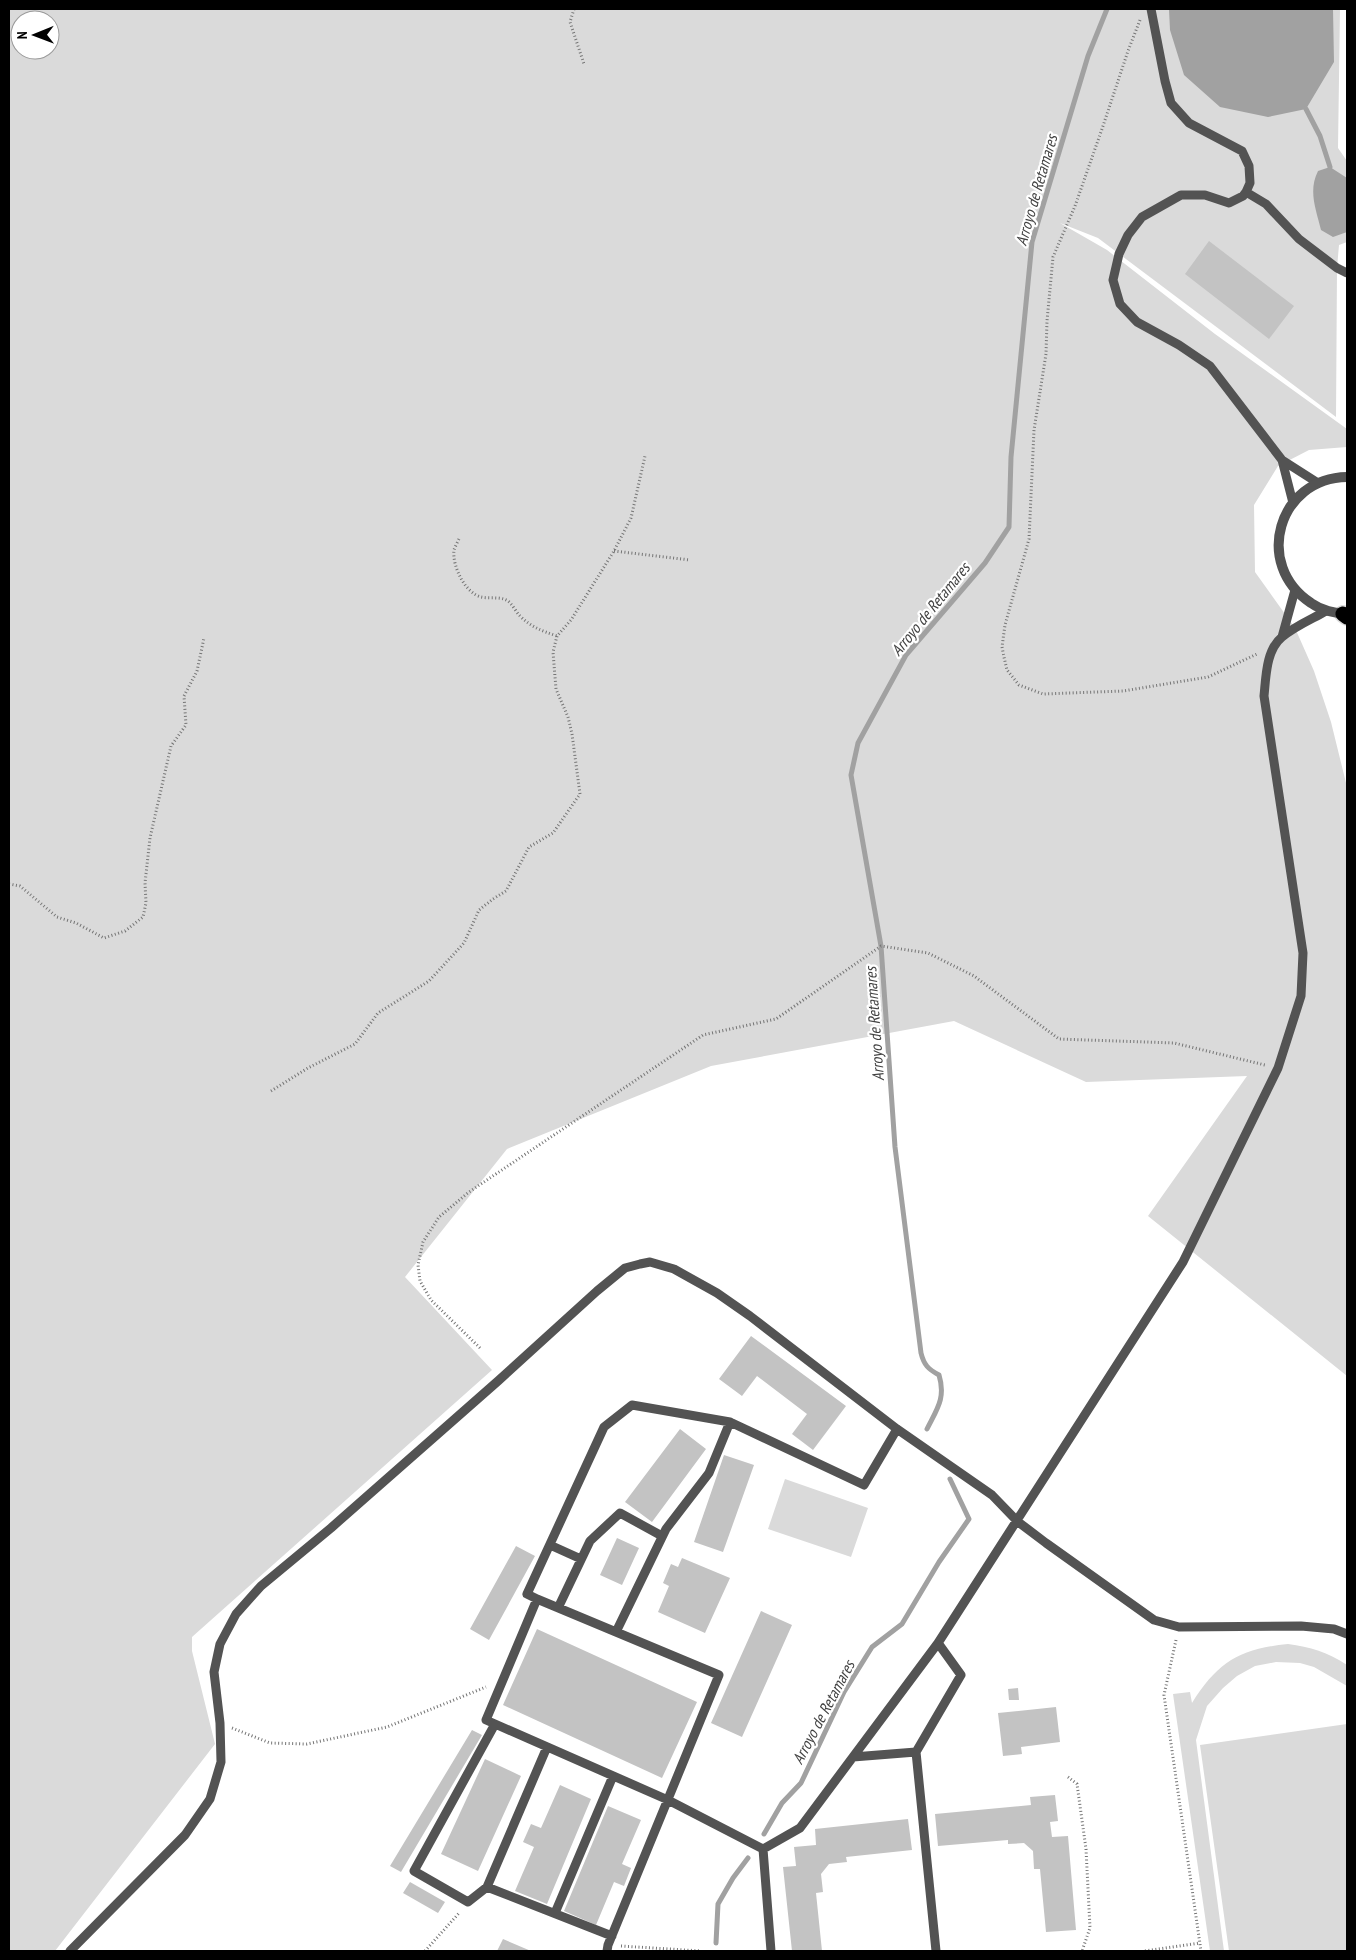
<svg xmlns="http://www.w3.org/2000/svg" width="1356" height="1960" viewBox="0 0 1356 1960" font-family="'PT Sans Narrow',sans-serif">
<rect width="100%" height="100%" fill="#fff"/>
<!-- green -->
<path fill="#dadada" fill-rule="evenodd" d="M 9,9 L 1340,9 L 1338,148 L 1347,161 L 1347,242 L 1339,245 L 1337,268 L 1336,417 L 1098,238 L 1060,223 L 1107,250 L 1215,334 L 1347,429 L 1347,447 L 1309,450 L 1278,466 L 1254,505 L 1255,572 L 1295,628 L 1314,671 L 1331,722 L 1347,787 L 1347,1376 L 1148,1216 L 1247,1076 L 1086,1082 L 954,1021 L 711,1066 L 507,1149 L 405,1277 L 492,1370 L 192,1637 L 192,1651 L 215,1744 L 55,1951 L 9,1951 ZM 20,20 L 50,20 L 50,50 L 20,50 Z
M 785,1479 L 868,1508 L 851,1557 L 768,1529 Z
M 1288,1644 C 1310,1647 1328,1652 1347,1665 L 1347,1686 L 1314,1667 L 1300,1663 L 1276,1662 L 1255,1666 L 1237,1676 L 1223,1688 L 1207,1706 L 1196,1740 L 1224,1951 L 1210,1951 L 1173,1694 L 1190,1692 L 1192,1703 C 1218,1662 1239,1649 1288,1644 Z
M 1347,1724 L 1347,1951 L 1229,1951 L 1200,1745 Z"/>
<!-- water -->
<path fill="#a1a1a1" d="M 1169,9 L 1333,9 L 1334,62 L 1306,109 L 1268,117 L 1220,107 L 1184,75 L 1170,30 Z
M 1330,167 L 1347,178 L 1347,232 L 1333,237 L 1321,230 C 1316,209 1308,191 1318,171 Z"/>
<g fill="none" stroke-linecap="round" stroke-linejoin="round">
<!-- stream -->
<path stroke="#a1a1a1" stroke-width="5" d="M 1306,109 L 1320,136 L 1330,167
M 927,1429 C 937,1409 946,1398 939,1375 C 928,1369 924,1365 921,1353 L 895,1147 L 881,946 L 851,775 L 858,743 L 906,655 L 985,563 L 1009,527 L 1011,457 L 1032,242 L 1088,56 L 1107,9
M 764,1834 L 782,1803 L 801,1783 L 844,1692 L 872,1647 L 902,1624 L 939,1562 L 969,1519 L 950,1479
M 716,1943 L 718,1904 L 733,1878 L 748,1858"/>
</g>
<!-- building -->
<path fill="#c3c3c3" d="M 1209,241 L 1294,306 L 1269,339 L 1185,274 Z
M 751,1336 L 846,1406 L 813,1450 L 792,1434 L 807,1414 L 757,1376 L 742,1396 L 719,1379 Z
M 680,1429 L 706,1449 L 652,1522 L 625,1502 Z
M 724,1455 L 754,1465 L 723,1552 L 694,1542 Z
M 617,1538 L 639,1548 L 622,1585 L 600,1575 Z
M 516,1546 L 535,1556 L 489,1640 L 470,1629 Z
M 682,1558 L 730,1578 L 705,1633 L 658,1612 L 669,1586 L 663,1583 L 671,1564 L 678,1567 Z
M 761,1611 L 792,1625 L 742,1737 L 711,1723 Z
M 537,1629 L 697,1702 L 662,1778 L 503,1705 Z
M 1018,1688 L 1019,1700 L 1009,1700 L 1008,1689 Z
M 1056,1707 L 1060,1742 L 1021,1747 L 1022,1754 L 1003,1756 L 998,1713 Z
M 472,1730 L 482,1735 L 401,1872 L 390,1866 Z
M 485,1759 L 521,1776 L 478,1871 L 441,1854 Z
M 560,1785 L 591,1799 L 547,1904 L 515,1891 L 534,1847 L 523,1842 L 531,1824 L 541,1828 Z
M 1055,1795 L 1058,1821 L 1050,1822 L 1052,1837 L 1068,1836 L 1076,1930 L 1046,1932 L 1040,1869 L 1034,1869 L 1033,1851 L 1024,1843 L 1008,1844 L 1008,1840 L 938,1846 L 935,1814 L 1031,1805 L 1030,1797 Z
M 608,1806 L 641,1820 L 622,1864 L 631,1868 L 624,1886 L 614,1882 L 596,1925 L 564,1911 Z
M 908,1819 L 912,1850 L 846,1857 L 847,1862 L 829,1864 L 821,1874 L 823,1892 L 816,1893 L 822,1951 L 792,1951 L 783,1867 L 796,1866 L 794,1847 L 816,1845 L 815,1829 Z
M 410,1882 L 445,1902 L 438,1913 L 403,1893 Z
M 503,1939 L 531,1951 L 497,1951 Z"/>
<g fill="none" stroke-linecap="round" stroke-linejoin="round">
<defs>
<path id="highway" d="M 1343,614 L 1347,617"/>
</defs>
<!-- highway casing -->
<use href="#highway" stroke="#dbdbdb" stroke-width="18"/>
<!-- path -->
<path stroke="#757575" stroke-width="3" stroke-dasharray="1 2.5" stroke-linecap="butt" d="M 574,9 L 570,22 L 584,64
M 1140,20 L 1128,51 L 1102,129 L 1075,206 L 1053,257 L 1047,321 L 1046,354 L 1034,430 L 1029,539 L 1005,625 L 1002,647 L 1004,657 L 1007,670 L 1019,685 L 1043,694 L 1123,691 L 1208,677 L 1257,654
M 459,539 C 457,543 455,547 454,550 C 452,566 465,593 481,597 C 490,599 500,596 508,601 C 513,605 516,612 520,616 C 531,627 542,631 557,636
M 614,551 L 690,560
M 9,884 L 20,886 L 57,917 L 76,923 L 104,938 L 125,931 L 143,917 L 146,903 L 145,883 L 150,838 L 171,746 L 186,725 L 184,696 L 197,671 L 204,638
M 271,1091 L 308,1068 L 355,1044 L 378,1013 L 429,981 L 464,943 L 479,910 L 493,899 L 506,891 L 529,847 L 553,833 L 580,794 L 572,734 L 568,717 L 556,689 L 553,652 L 557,636 L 571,620 L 614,551 L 631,518 L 645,456
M 480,1348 L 431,1300 L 420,1281 L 418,1265 L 423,1242 L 439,1217 L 469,1192 L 703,1035 L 776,1019 L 881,946 L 928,953 L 974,976 L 1059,1039 L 1174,1043 L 1265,1065
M 1176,1640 L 1164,1695 L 1201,1951
M 232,1728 L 270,1743 L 307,1744 L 387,1727 L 486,1687
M 1068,1777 L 1077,1784 L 1086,1849 L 1090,1928 L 1082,1951
M 621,1946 L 701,1951
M 425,1951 L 460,1912
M 1145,1951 L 1200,1943"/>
<!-- lane -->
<path stroke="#535353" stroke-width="9" d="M 1151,9 L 1165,81 L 1171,103 L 1189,123 L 1242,151 L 1249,166 L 1250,183 L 1246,192 L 1243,196 L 1229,203 L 1205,195 L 1181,195 L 1142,217 L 1128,235 L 1119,254 L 1113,280 L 1120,304 L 1137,322 L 1179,345 L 1210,366 L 1282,460 L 1318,483
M 1246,192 L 1266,204 L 1299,239 L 1337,268 L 1347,273
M 1282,460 L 1293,503
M 1282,637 L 1295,590
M 730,1422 L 864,1485 L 897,1429
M 550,1545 L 581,1559
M 537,1599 L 527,1594 L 604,1427 L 632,1405 L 730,1422 L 709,1473 L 666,1529 L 616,1632
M 558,1608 L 590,1541 L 620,1513 L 662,1536
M 495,1724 L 414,1871 L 468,1902 L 487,1887 L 547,1747
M 853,1757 L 916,1752
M 763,1849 L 800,1828 L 938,1643 L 1183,1262 L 1278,1068 L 1301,996 L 1303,953 L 1264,696 C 1266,677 1266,650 1282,637 C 1295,626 1312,619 1326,611
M 487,1887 L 612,1936
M 555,1913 L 613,1776
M 70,1951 L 185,1835 L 210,1799 L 221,1762 L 220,1723 L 214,1672 L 220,1644 L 236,1614 L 261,1586 L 331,1528 L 498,1381 L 597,1291 L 625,1268 L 640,1264 L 650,1262 L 674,1269 L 717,1293 L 750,1316 L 897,1429 L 992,1495 L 1017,1521 L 1046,1543 L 1154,1620 L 1179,1627 L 1301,1626 L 1334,1629 L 1347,1634
M 607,1951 L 608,1945 L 719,1675 L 537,1599 L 486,1720 L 668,1800 L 763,1849 L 771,1951
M 936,1951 L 916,1752 L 961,1675 L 938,1643"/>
<!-- street -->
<path stroke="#535353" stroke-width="10" d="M 1347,477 C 1278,478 1253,565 1311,603 C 1321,610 1335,614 1347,613"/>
<!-- highway -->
<use href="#highway" stroke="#000" stroke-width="15"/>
</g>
<g text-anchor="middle" stroke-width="4.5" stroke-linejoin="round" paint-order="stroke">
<!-- water labels -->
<g font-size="16" font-style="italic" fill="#424242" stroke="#fff">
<text transform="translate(1036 190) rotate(-74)" y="6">Arroyo de Retamares</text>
<text transform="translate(930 609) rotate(-51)" y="6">Arroyo de Retamares</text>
<text transform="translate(874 1024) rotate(-94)" y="6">Arroyo de Retamares</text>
<text transform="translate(823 1712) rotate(-62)" y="6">Arroyo de Retamares</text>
</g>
</g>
<!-- border -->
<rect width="1356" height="1960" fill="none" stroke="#000000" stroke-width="20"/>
<!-- north arrow -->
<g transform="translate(35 35) rotate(269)"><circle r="24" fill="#ffffff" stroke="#999999"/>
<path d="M0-4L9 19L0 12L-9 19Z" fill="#000000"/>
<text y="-8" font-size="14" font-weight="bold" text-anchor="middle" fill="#000000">N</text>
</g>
</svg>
